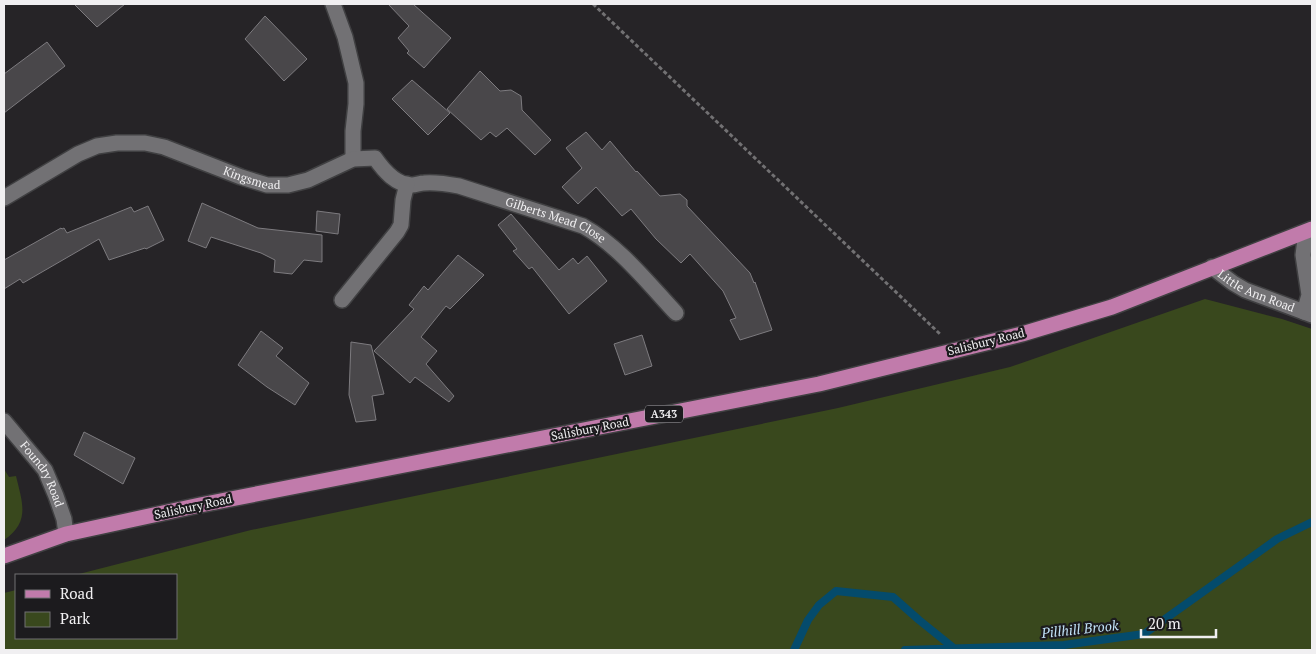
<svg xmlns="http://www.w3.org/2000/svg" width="1316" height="654" viewBox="0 0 1316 654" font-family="'PT Serif',serif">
<rect width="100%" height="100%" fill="#262427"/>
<!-- green -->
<path fill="#39481d" d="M 1205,299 L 1282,319 L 1312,329 L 1312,650 L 4,650 L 4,593 L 16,590 L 16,638 L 176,638 L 176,575 L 75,575 L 251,530 L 838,408 L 1010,367 Z
M 4,469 L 9,477 L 16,476 C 22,502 31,522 4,540 Z"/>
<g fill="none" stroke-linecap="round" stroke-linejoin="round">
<!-- stream -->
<path stroke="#044b6c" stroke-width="8" d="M 794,650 L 808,620 L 819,605 L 836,591 L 893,597 L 919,620 L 955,649
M 905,650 L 1064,645 L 1144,634 L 1277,539 L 1312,522"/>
</g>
<!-- building -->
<path fill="#49474a" stroke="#7d7b7f" d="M 74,4 L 125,4 L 97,27 Z
M 388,4 L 413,4 L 451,38 L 424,68 L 407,53 L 409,51 L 398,38 L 409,26 Z
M 265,16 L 307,59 L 284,81 L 245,39 Z
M 47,42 L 65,66 L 4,113 L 4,74 Z
M 480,71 L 500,91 L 511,90 L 521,96 L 522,110 L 551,140 L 535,155 L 507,128 L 496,137 L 490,132 L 481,140 L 447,109 Z
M 412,80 L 450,113 L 428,135 L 392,99 Z
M 586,132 L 602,150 L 610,141 L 636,172 L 637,171 L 660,196 L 680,194 L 687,200 L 687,206 L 750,273 L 754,283 L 755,282 L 772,330 L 740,340 L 730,320 L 736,318 L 723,291 L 690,254 L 681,263 L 656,239 L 631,209 L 622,216 L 596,187 L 578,204 L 562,187 L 582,168 L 566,148 Z
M 202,203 L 258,228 L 322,235 L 322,262 L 304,260 L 292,274 L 274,272 L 275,260 L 261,253 L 211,237 L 206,248 L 188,241 Z
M 148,206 L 164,240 L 146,249 L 145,248 L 109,260 L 99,239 L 23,283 L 20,279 L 4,289 L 4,260 L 61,228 L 62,229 L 64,228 L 67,233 L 131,207 L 134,212 Z
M 317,211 L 340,214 L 338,234 L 316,231 Z
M 511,214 L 559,270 L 573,258 L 578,264 L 587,256 L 607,281 L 569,314 L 532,267 L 529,269 L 513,251 L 517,249 L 498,225 Z
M 458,255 L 484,275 L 450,309 L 446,306 L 421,337 L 437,351 L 426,364 L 454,396 L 449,402 L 415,377 L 410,383 L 374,351 L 414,309 L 409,305 L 424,286 L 428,290 Z
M 261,331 L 283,348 L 276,356 L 309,383 L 295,405 L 267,387 L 238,365 Z
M 642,335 L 652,366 L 625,375 L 614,344 Z
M 351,342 L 371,345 L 384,394 L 372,396 L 376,420 L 356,422 L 349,395 Z
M 84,432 L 135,458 L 123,484 L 74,455 Z"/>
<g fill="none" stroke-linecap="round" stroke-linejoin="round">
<defs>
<g id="street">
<path d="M 333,4 L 345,37 L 356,83 L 356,104 L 353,131 L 353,159"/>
<path id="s1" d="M 4,198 L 78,154 L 97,146 L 117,143 L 145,143 L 164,147 L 241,177 L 267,185 L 288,185 L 308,180 L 353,159 L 375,158 C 384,171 396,185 412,185 C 416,185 420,183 424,183 C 436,182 448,184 459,186 L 583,226 C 619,246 648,283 676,313"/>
<path id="s2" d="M 1212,267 L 1233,283 L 1245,290 L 1312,315"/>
<path d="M 342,300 L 397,232 L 401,225 L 403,200 L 407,184"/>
<path d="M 1304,312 L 1309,295 L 1303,255 L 1306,232"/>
</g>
<g id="secondary">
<path id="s3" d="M 4,421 L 45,470 L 56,496 L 64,519 L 66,534"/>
</g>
<path id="primary" d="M 4,556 L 66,534 L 200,505 L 819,384 L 1022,334 L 1112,307 L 1312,229"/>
</defs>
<!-- street casing -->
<use href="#street" stroke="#404042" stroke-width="18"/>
<!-- secondary casing -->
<use href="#secondary" stroke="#404042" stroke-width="18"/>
<!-- primary casing -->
<use href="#primary" stroke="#404042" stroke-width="18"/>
<!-- path -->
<path stroke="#727173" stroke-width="3" stroke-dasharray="4 2.5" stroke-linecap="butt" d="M 593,4 L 940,334"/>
<!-- street -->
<use href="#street" stroke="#727174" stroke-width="15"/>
<!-- secondary -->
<use href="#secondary" stroke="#727174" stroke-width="15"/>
<!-- primary -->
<use href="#primary" stroke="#c17bab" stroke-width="15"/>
</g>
<g text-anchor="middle" stroke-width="4.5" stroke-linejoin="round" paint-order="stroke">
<!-- shield labels -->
<rect fill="#1c1b1e" stroke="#b0afb2" stroke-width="1" x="645" y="405.5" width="38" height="17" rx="4"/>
<g font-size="11" font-weight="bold" fill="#f0eff1">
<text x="664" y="418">A343</text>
</g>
<!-- street labels -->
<g font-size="12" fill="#f0eff1" stroke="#1c1b1e">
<text dy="4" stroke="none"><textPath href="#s1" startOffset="268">Kingsmead</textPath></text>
<text dy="4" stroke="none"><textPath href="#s1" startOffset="595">Gilberts Mead Close</textPath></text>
<text dy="4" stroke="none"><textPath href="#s2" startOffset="51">Little Ann Road</textPath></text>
<text transform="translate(986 342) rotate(-14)" y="4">Salisbury Road</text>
<text transform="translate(590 429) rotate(-11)" y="4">Salisbury Road</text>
<text dy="4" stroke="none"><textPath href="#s3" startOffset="66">Foundry Road</textPath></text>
<text transform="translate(193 507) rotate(-12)" y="4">Salisbury Road</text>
</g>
<!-- water labels -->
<g font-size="14" font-style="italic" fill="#c0e1f6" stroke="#1c1b1e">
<text transform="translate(1080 629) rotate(-6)" y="5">Pillhill Brook</text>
</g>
</g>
<!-- border -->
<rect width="1316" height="654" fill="none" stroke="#f0eff1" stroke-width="10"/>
<!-- legend -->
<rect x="15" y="574" width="162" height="65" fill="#1c1b1e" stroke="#717072"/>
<rect x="25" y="590" width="25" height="8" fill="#c17bab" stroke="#717072"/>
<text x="60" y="599" font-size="15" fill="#f0eff1">Road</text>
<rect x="25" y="612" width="25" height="15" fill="#39481d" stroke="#717072"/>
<text x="60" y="624" font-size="15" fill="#f0eff1">Park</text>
<!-- scale -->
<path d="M1141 629v8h75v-8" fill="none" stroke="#f0eff1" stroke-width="2.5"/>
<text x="1148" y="629" font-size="15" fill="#f0eff1" stroke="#1c1b1e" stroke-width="4" paint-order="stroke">20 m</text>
</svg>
